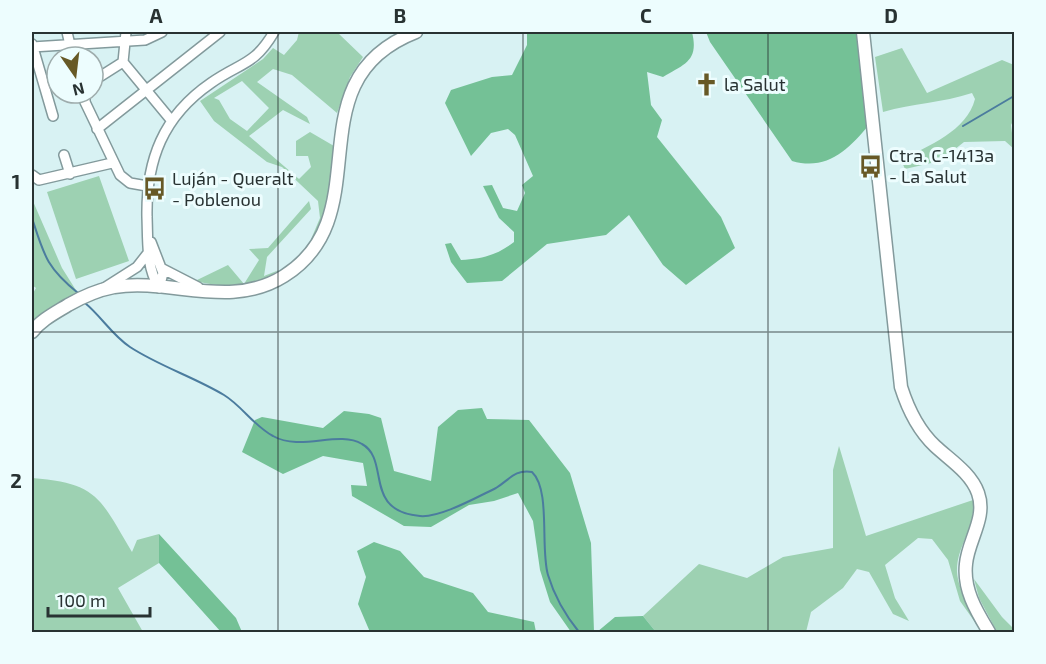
<svg xmlns="http://www.w3.org/2000/svg" width="1046" height="664" viewBox="0 0 1046 664" font-family="'Exo 2',sans-serif">
<rect width="100%" height="100%" fill="#d8f2f3"/>
<!-- green -->
<path fill="#9dd1b2" fill-rule="evenodd" d="M 299,32 L 340,32 L 338,33 L 363,57 L 350,77 L 337,113 L 292,75 L 273,69 L 257,82 L 307,117 L 310,124 L 283,110 L 249,136 L 299,179 L 311,167 L 308,156 L 296,156 L 296,141 L 310,132 L 334,146 C 331,184 329,210 309,244 L 320,218 L 318,201 L 282,167 L 267,162 L 214,121 L 200,101 L 263,59 L 273,48 L 284,55 L 297,40 ZM 242,81 L 269,108 L 247,131 L 230,119 L 219,100 L 214,98 Z
M 902,48 L 927,93 L 1002,60 L 1014,65 L 1014,119 L 1011,125 L 1014,149 L 1005,141 L 964,142 L 940,161 L 905,169 L 901,160 C 928,146 967,131 975,99 L 972,93 C 942,103 913,103 883,112 L 875,57 Z
M 99,176 L 129,261 L 76,279 L 47,192 Z
M 32,199 L 62,268 L 79,295 L 32,325 L 32,295 L 36,288 L 32,285 Z
M 309,201 L 311,209 L 267,257 L 264,276 L 279,270 C 251,290 226,288 195,281 L 228,265 L 244,284 L 259,260 L 249,249 L 268,248 Z
M 839,446 L 866,536 L 973,500 C 976,529 956,546 957,572 C 958,589 971,610 977,625 L 960,601 L 948,560 L 932,539 L 918,538 L 885,565 L 895,598 L 909,621 L 893,614 L 869,572 L 857,569 L 843,588 L 811,612 L 806,632 L 656,632 L 643,616 L 699,564 L 747,578 L 783,557 L 833,548 L 833,470 Z
M 32,478 C 99,483 100,499 132,552 L 137,540 L 159,534 L 159,563 L 118,588 L 143,632 L 32,632 Z
M 974,579 L 1002,617 L 1014,629 L 1014,632 L 997,632 L 979,598 Z"/>
<!-- forest -->
<path fill="#74c196" d="M 527,32 L 692,32 C 699,61 685,64 663,77 L 647,72 L 651,105 L 662,120 L 657,137 L 721,217 L 735,248 L 686,285 L 663,265 L 629,215 L 606,235 L 547,244 L 502,281 L 467,283 L 451,262 L 445,244 L 451,243 L 461,260 C 482,259 497,255 514,242 L 514,232 L 499,218 L 483,186 L 492,185 L 503,208 L 517,211 L 525,193 L 522,185 L 533,176 L 515,135 L 508,129 L 491,133 L 471,156 L 445,103 L 451,90 L 492,77 L 512,75 L 527,45 Z
M 706,32 L 858,32 L 869,125 C 848,150 827,171 792,161 L 710,42 Z
M 482,408 L 487,419 L 529,420 L 570,473 L 591,543 L 594,632 L 571,632 L 550,602 L 540,570 L 533,521 L 518,493 L 494,501 L 469,505 L 431,527 L 404,526 L 352,496 L 351,485 L 367,486 L 363,463 L 323,456 L 283,474 L 242,452 L 255,420 L 262,417 L 323,428 L 344,411 L 369,414 L 381,418 L 394,471 L 431,481 L 438,427 L 458,410 Z
M 159,534 L 236,618 L 242,632 L 221,632 L 159,563 Z
M 374,542 L 400,551 L 424,577 L 473,593 L 488,612 L 534,622 L 536,632 L 370,632 L 358,604 L 366,577 L 357,551 Z
M 643,616 L 656,632 L 597,632 L 615,617 Z"/>
<g fill="none" stroke-linecap="round" stroke-linejoin="round">
<!-- stream -->
<path stroke="#4b7c9e" stroke-width="2" d="M 963,126 L 1014,96
M 32,218 C 44,255 46,267 78,293
M 85,303 C 101,316 112,335 130,347 C 159,366 194,377 224,395 C 242,406 254,426 273,436 C 301,452 338,430 362,444 C 391,460 362,511 420,516 C 440,518 477,497 496,488 C 509,480 515,469 532,472 C 551,490 540,548 548,575 C 554,595 566,616 579,632"/>
<defs>
<path id="minor" d="M 67,32 L 70,45
M 32,44 L 53,116
M 32,47 L 145,40 L 162,32
M 123,62 L 171,120
M 123,62 L 126,32
M 93,81 L 123,62
M 85,93 L 85,102 L 120,175 L 130,183 L 147,186
M 97,129 L 220,32
M 64,155 L 70,174
M 32,175 L 39,180 L 112,163
M 151,242 L 163,273 L 159,288
M 161,268 L 198,287
M 104,288 L 137,267 L 148,253
M 159,288 C 146,266 148,242 147,217 C 146,160 163,116 211,83 C 241,62 254,66 274,32"/>
<path id="major" d="M 863,32 L 901,387 C 908,409 918,430 935,446 C 950,460 971,473 978,493 C 987,518 968,540 966,564 C 963,590 977,612 989,632
M 32,332 C 41,320 55,313 68,305 C 82,297 98,290 114,287 C 172,278 230,310 284,276 C 383,214 290,81 416,32"/>
</defs>
<!-- minor casing -->
<use href="#minor" stroke="#839a9c" stroke-width="12"/>
<!-- major casing -->
<use href="#major" stroke="#839a9c" stroke-width="15"/>
<!-- minor -->
<use href="#minor" stroke="#fff" stroke-width="9"/>
<!-- major -->
<use href="#major" stroke="#fff" stroke-width="12"/>
</g>
<!-- grid -->
<path fill="none" stroke="#283232" stroke-width="1.5" stroke-opacity="0.55" d="M 278,32 L 278,632M 523,32 L 523,632M 768,32 L 768,632M 32,332 L 1014,332"/>
<!-- icons -->
<defs>
<symbol id="church-bare" viewBox="-9 -9 18 18"><path d="M-1.2-6h2.4v3.5h3.3v2.4h-3.3V6h-2.4V-.1h-3.3v-2.4h3.3Z" fill="#675926" stroke="#edfdfe" stroke-width="2.5" paint-order="stroke"/></symbol>
<symbol id="bus-bare" viewBox="-9 -9 18 18"><path d="M-5-6H5V4H4V6H2V4H-2V6H-4V4H-5ZM-3.5-4V0h7V-4ZM-3.5 1.2v1.5H-2V1.2ZM2 1.2v1.5H3.5V1.2Z" fill="#675926" stroke="#edfdfe" stroke-width="2.5" paint-order="stroke"/></symbol>
</defs>
<g fill-rule="evenodd">
<use href="#church-bare" x="690" y="68" width="33" height="33"/>
<use href="#bus-bare" x="854" y="150" width="33" height="33"/>
<use href="#bus-bare" x="138" y="172" width="33" height="33"/>
</g>
<g text-anchor="middle" stroke-width="6" stroke-linejoin="round" paint-order="stroke">
<!-- poi labels -->
<g font-size="18" fill="#283232" stroke="#edfdfe" text-anchor="start">
<text x="724" y="91">la Salut</text>
<text x="889" y="162">Ctra. C-1413a<tspan x="889" dy="21">- La Salut</tspan></text>
<text x="172" y="185">Luján - Queralt<tspan x="172" dy="21">- Poblenou</tspan></text>
</g>
</g>
<!-- border -->
<rect width="1046" height="664" fill="none" stroke="#edfdfe" stroke-width="66"/>
<!-- north arrow -->
<g transform="translate(75 75) rotate(166)"><circle r="28" fill="#edfdfe" stroke="#9eacac" stroke-width="1.5"/>
<path d="M0-4.5L10 22L0 15L-10 22Z" fill="#675926"/>
<text y="-9" font-size="16" font-weight="bold" text-anchor="middle" fill="#283232">N</text>
</g>
<!-- scale -->
<path d="M48 607v9h102v-9" fill="none" stroke="#283232" stroke-width="3"/>
<text x="57" y="607" font-size="18" fill="#283232" stroke="#edfdfe" stroke-width="4.5" paint-order="stroke">100 m</text>
<rect x="33" y="33" width="980" height="598" fill="none" stroke="#283232" stroke-width="2"/>
<g font-size="20" text-anchor="middle" font-weight="bold" fill="#283232">
<text x="156" y="23">A</text>
<text x="400" y="23">B</text>
<text x="646" y="23">C</text>
<text x="891" y="23">D</text>
<text x="16" y="189">1</text>
<text x="16" y="488">2</text>
</g>
</svg>
